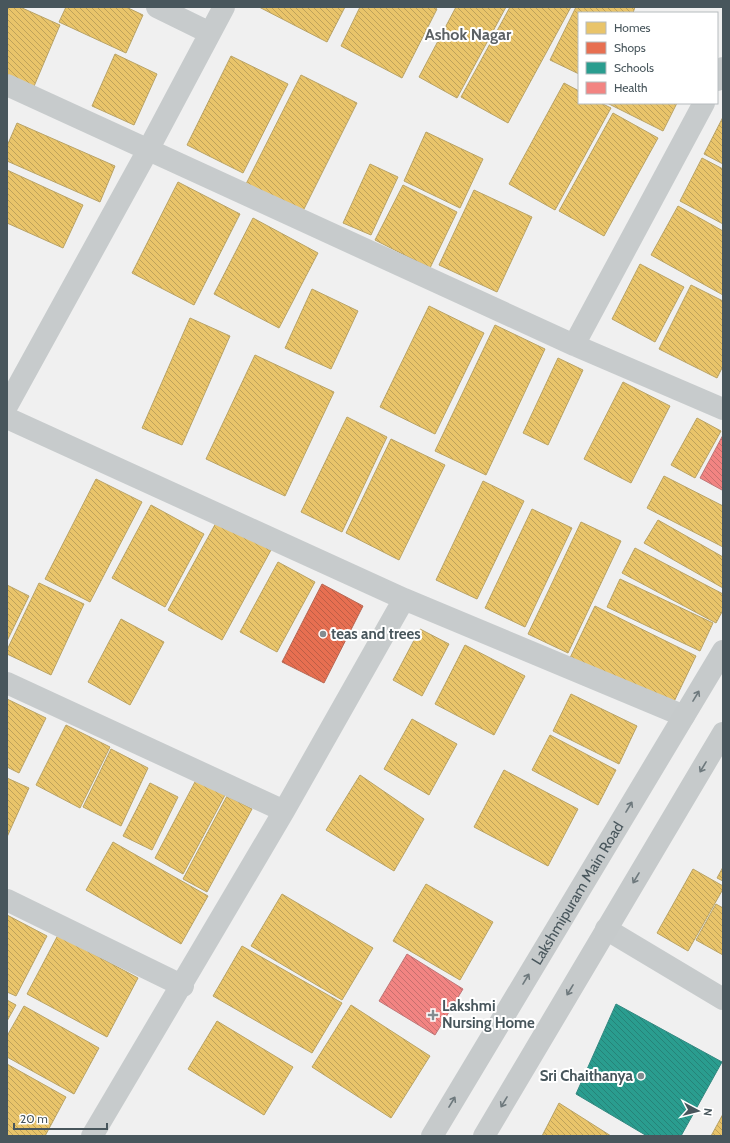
<svg xmlns="http://www.w3.org/2000/svg" width="730" height="1143" viewBox="0 0 730 1143" font-family="Cabin,sans-serif">
<defs>
<pattern id="homes-back-hatch" width="6" height="6" patternUnits="userSpaceOnUse"><rect width="6" height="6" fill="#e9c46a"/><path d="M-1 5l2 2M0 0l6 6M5-1l2 2" fill="none" stroke="#bfa25a"/></pattern>
<pattern id="shops-back-hatch" width="6" height="6" patternUnits="userSpaceOnUse"><rect width="6" height="6" fill="#e76f51"/><path d="M-1 5l2 2M0 0l6 6M5-1l2 2" fill="none" stroke="#bd5e46"/></pattern>
<pattern id="schools-back-hatch" width="6" height="6" patternUnits="userSpaceOnUse"><rect width="6" height="6" fill="#2a9d8f"/><path d="M-1 5l2 2M0 0l6 6M5-1l2 2" fill="none" stroke="#268378"/></pattern>
<pattern id="health-back-hatch" width="6" height="6" patternUnits="userSpaceOnUse"><rect width="6" height="6" fill="#f28482"/><path d="M-1 5l2 2M0 0l6 6M5-1l2 2" fill="none" stroke="#c66f6e"/></pattern>
</defs>
<rect width="100%" height="100%" fill="#f0f0f0"/>
<!-- homes -->
<path fill="url(#homes-back-hatch)" stroke="#b9a366" d="M 7,7 L 20,7 L 60,25 L 32,91 L 7,80 Z
M 66,7 L 126,7 L 143,15 L 126,53 L 59,22 Z
M 259,7 L 345,7 L 327,42 Z
M 360,7 L 434,7 L 437,9 L 402,78 L 341,46 Z
M 456,7 L 506,7 L 457,98 L 419,77 Z
M 510,7 L 571,7 L 508,123 L 461,97 Z
M 576,7 L 635,7 L 633,13 L 579,13 L 579,74 L 550,60 Z
M 115,54 L 157,74 L 134,125 L 92,106 Z
M 231,56 L 288,84 L 243,173 L 187,145 Z
M 301,75 L 357,103 L 302,213 L 246,184 Z
M 564,83 L 579,91 L 579,103 L 601,103 L 611,108 L 555,210 L 509,184 Z
M 607,103 L 677,103 L 663,131 Z
M 613,113 L 658,138 L 604,236 L 559,211 Z
M 723,117 L 723,164 L 704,154 Z
M 17,123 L 115,166 L 100,202 L 7,161 L 7,146 Z
M 426,132 L 483,159 L 460,208 L 404,181 Z
M 702,158 L 723,169 L 723,224 L 680,201 Z
M 370,164 L 398,177 L 371,235 L 343,223 Z
M 7,170 L 83,205 L 63,248 L 7,223 Z
M 178,182 L 240,214 L 194,305 L 132,273 Z
M 403,185 L 457,212 L 430,268 L 375,240 Z
M 474,190 L 532,217 L 497,292 L 439,265 Z
M 678,206 L 723,231 L 723,295 L 651,255 Z
M 253,218 L 318,253 L 279,328 L 214,294 Z
M 640,264 L 684,287 L 655,342 L 612,319 Z
M 691,285 L 723,301 L 723,366 L 717,378 L 659,349 Z
M 312,289 L 358,311 L 331,369 L 285,348 Z
M 429,306 L 484,333 L 435,434 L 380,407 Z
M 190,318 L 230,336 L 182,445 L 142,428 Z
M 495,325 L 545,349 L 486,475 L 435,451 Z
M 255,355 L 334,392 L 285,496 L 206,459 Z
M 558,358 L 583,370 L 548,445 L 523,433 Z
M 623,382 L 670,406 L 631,483 L 584,459 Z
M 347,417 L 387,437 L 342,532 L 301,512 Z
M 697,418 L 721,431 L 695,478 L 671,465 Z
M 391,439 L 445,465 L 399,560 L 346,533 Z
M 664,476 L 723,506 L 723,547 L 647,508 Z
M 96,479 L 142,502 L 90,602 L 45,579 Z
M 483,481 L 524,501 L 477,599 L 436,580 Z
M 151,505 L 204,534 L 165,607 L 112,578 Z
M 532,509 L 572,528 L 525,627 L 485,608 Z
M 658,520 L 723,557 L 723,588 L 644,543 Z
M 217,521 L 271,550 L 222,640 L 168,610 Z
M 581,522 L 621,541 L 568,653 L 528,634 Z
M 635,548 L 723,594 L 723,610 L 716,623 L 622,573 Z
M 278,562 L 315,582 L 277,652 L 240,632 Z
M 620,579 L 713,623 L 700,651 L 607,607 Z
M 39,583 L 84,604 L 51,675 L 7,654 L 7,650 Z
M 7,585 L 29,596 L 7,641 Z
M 595,606 L 696,656 L 670,710 L 569,660 Z
M 121,619 L 164,642 L 130,705 L 88,682 Z
M 420,629 L 449,644 L 422,696 L 393,680 Z
M 465,645 L 525,676 L 494,735 L 435,704 Z
M 571,694 L 637,726 L 619,764 L 553,731 Z
M 7,699 L 46,718 L 19,773 L 7,767 Z
M 412,719 L 457,744 L 429,795 L 384,769 Z
M 66,725 L 110,747 L 80,808 L 36,785 Z
M 550,735 L 616,770 L 598,805 L 532,770 Z
M 111,749 L 148,768 L 121,826 L 83,807 Z
M 504,770 L 578,809 L 548,866 L 474,827 Z
M 360,775 L 424,819 L 394,871 L 326,830 Z
M 7,778 L 29,788 L 7,837 Z
M 196,780 L 225,795 L 183,874 L 155,858 Z
M 150,783 L 178,797 L 152,850 L 123,836 Z
M 227,796 L 252,809 L 207,892 L 183,879 Z
M 113,842 L 208,896 L 181,944 L 86,890 Z
M 723,867 L 723,881 L 717,878 Z
M 693,869 L 723,886 L 723,889 L 688,951 L 657,933 Z
M 426,884 L 493,922 L 460,980 L 393,941 Z
M 282,894 L 373,948 L 342,1000 L 251,946 Z
M 716,904 L 723,908 L 723,955 L 696,940 Z
M 7,915 L 47,936 L 16,996 L 7,992 Z
M 58,935 L 138,978 L 107,1037 L 27,994 Z
M 242,946 L 342,1003 L 312,1053 L 213,996 Z
M 7,1000 L 16,1005 L 7,1021 Z
M 351,1005 L 430,1056 L 391,1118 L 312,1067 Z
M 24,1006 L 99,1048 L 74,1094 L 7,1057 L 7,1036 Z
M 217,1021 L 293,1067 L 264,1115 L 188,1069 Z
M 7,1064 L 66,1097 L 45,1136 L 7,1136 Z
M 559,1103 L 611,1136 L 542,1136 Z
M 723,1114 L 723,1136 L 711,1136 Z"/>
<!-- shops -->
<path fill="url(#shops-back-hatch)" stroke="#b76854" d="M 322,584 L 363,606 L 324,683 L 282,662 Z"/>
<!-- schools -->
<path fill="url(#schools-back-hatch)" stroke="#338880" d="M 616,1004 L 722,1062 L 681,1136 L 647,1136 L 576,1094 Z"/>
<!-- health -->
<path fill="url(#health-back-hatch)" stroke="#bf7677" d="M 723,435 L 723,489 L 722,490 L 700,478 Z
M 407,954 L 463,989 L 435,1035 L 379,1001 Z"/>
<g fill="none" stroke-linecap="round" stroke-linejoin="round">
<!-- minor -->
<path stroke="#c7cbcc" stroke-width="22" d="M 157,7 L 210,33
M 717,80 L 723,68
M 7,85 L 574,345 L 723,409
M 574,345 L 704,103
M 7,406 L 148,150 L 224,7
M 7,418 L 404,599 L 684,716
M 7,683 L 284,811
M 7,900 L 183,986
M 606,929 L 723,999
M 92,1136 L 284,811 L 404,599"/>
<!-- major -->
<g stroke="#c6cacb" stroke-width="22">
<path id="s1" d="M 432,1136 L 723,651"/>
<path d="M 484,1136 L 723,733"/>
</g>
</g>
<!-- one-way arrows -->
<defs><path id="oneway-shaft" d="M-6 0H5M1.5-3L5.5 0L1.5 3" fill="none" stroke-width="1.6" stroke-linecap="round" stroke-linejoin="round"/></defs>
<g stroke="#6e797d">
<use href="#oneway-shaft" transform="translate(696 696) rotate(-59)"/>
<use href="#oneway-shaft" transform="translate(703 767) rotate(121)"/>
<use href="#oneway-shaft" transform="translate(629 807) rotate(-59)"/>
<use href="#oneway-shaft" transform="translate(636 878) rotate(121)"/>
<use href="#oneway-shaft" transform="translate(526 979) rotate(-59)"/>
<use href="#oneway-shaft" transform="translate(570 990) rotate(121)"/>
<use href="#oneway-shaft" transform="translate(452 1102) rotate(-59)"/>
<use href="#oneway-shaft" transform="translate(504 1102) rotate(121)"/>
</g>
<!-- markers -->
<g fill="#838c90" stroke="#fff" stroke-width="1.5">
<circle cx="323" cy="634" r="4"/>
<path d="M431 1009h4v4h4v4h-4v4h-4v-4h-4v-4h4z"/>
<circle cx="641" cy="1076" r="4"/>
</g>
<g text-anchor="middle" stroke-width="4" stroke-linejoin="round" paint-order="stroke">
<!-- poi labels -->
<g font-size="15" font-weight="bold" fill="#48565c" stroke="#fff" text-anchor="start">
<text x="331" y="639">teas and trees</text>
<text x="442" y="1011">Lakshmi<tspan x="442" dy="17">Nursing Home</tspan></text>
<text x="633" y="1081" text-anchor="end">Sri Chaithanya</text>
</g>
<!-- street labels -->
<g font-size="15" fill="#48565c" stroke="#fff">
<text dy="5" stroke="none"><textPath href="#s1" startOffset="283">Lakshmipuram Main Road</textPath></text>
</g>
<!-- neighbourhood labels -->
<g font-size="16" font-weight="bold" fill="#5c6164" stroke="#fff">
<text x="468" y="40">Ashok Nagar</text>
</g>
</g>
<!-- border -->
<rect width="730" height="1143" fill="none" stroke="#48565c" stroke-width="16"/>
<!-- legend -->
<rect x="578" y="12" width="140" height="92" fill="#ffffff" stroke="#b6bbbe"/>
<rect x="586" y="22" width="20" height="12" fill="#e9c46a" stroke="#b6bbbe"/>
<text x="614" y="32" font-size="12" fill="#48565c">Homes</text>
<rect x="586" y="42" width="20" height="12" fill="#e76f51" stroke="#b6bbbe"/>
<text x="614" y="52" font-size="12" fill="#48565c">Shops</text>
<rect x="586" y="62" width="20" height="12" fill="#2a9d8f" stroke="#b6bbbe"/>
<text x="614" y="72" font-size="12" fill="#48565c">Schools</text>
<rect x="586" y="82" width="20" height="12" fill="#f28482" stroke="#b6bbbe"/>
<text x="614" y="92" font-size="12" fill="#48565c">Health</text>
<!-- north arrow -->
<g transform="translate(698 1111) rotate(97)" stroke="#ffffff" stroke-width="3" paint-order="stroke">
<path d="M0-3L7 15L0 10L-7 15Z" fill="#48565c"/>
<text y="-6" font-size="11" font-weight="bold" text-anchor="middle" fill="#48565c">N</text>
</g>
<!-- scale -->
<path d="M14 1123v6h93v-6" fill="none" stroke="#48565c" stroke-width="2"/>
<text x="20" y="1123" font-size="12" fill="#48565c" stroke="#ffffff" stroke-width="3" paint-order="stroke">20 m</text>
</svg>
